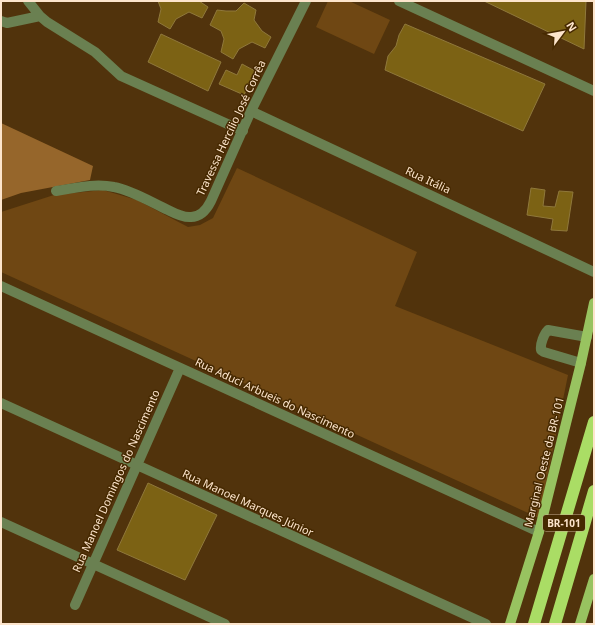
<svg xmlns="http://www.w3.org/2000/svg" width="595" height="625" viewBox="0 0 595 625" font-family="'Noto Sans',sans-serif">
<rect width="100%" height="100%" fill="#51330c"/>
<!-- green -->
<path fill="#6f4713" d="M 328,1 L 349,1 L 390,20 L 374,54 L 316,27 Z
M 237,168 L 417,252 L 395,306 L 568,375 L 539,518 L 1,272 L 1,212 L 54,195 L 103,190 L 137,200 L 188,227 L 200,225 L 213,218 Z"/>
<!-- forest -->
<path fill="#96662b" d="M 1,123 L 93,166 L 90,180 L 21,193 L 1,200 Z"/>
<!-- building -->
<path fill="#7c6214" stroke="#8f783b" d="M 158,1 L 199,1 L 208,7 L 202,18 L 189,12 L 176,19 L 170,29 L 158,22 L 161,9 Z
M 484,1 L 586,1 L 584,49 Z
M 244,3 L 256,10 L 254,20 L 262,31 L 271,37 L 265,48 L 252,42 L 239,49 L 233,59 L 221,52 L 224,39 L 221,31 L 210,25 L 217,10 L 226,11 L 236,11 Z
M 405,24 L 545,84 L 523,131 L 385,70 L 388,56 L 396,46 L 399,35 Z
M 161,34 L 221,62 L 208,91 L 148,62 Z
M 242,64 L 255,71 L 244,95 L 219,84 L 226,70 L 237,75 Z
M 531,188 L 545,190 L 543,206 L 555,207 L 559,191 L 573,192 L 567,231 L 551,230 L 553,219 L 527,215 Z
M 148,483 L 217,515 L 185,580 L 117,550 Z"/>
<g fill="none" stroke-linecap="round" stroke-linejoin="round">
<!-- minor -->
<path stroke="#6a8051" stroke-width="10" d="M 28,1 L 40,16 L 47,22 L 95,52 L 121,76 L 243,131
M 399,1 L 594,91
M 1,21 L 7,23 L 40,16
M 251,111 L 594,272
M 56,191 C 75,188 95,183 114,187 C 131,190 151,202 168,210 C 174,213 183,218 191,217 C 201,217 207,209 211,201 L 251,111 L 306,1
M 1,286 L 539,532
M 581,363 L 544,352 L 541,350 C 540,344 544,334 548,330 L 587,337
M 1,403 L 486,624
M 1,522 L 225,624
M 75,605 L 180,368"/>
<!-- major -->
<path stroke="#98c360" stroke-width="10" d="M 510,624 L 539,532 L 581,363 L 594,303
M 580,624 L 594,579"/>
<!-- highway -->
<path stroke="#aadd65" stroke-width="12" d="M 534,624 L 594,422
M 555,624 L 594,491"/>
</g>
<g text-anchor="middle" stroke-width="3" stroke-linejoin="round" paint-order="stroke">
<!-- shield labels -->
<rect fill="#462900" stroke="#c6ad8f" stroke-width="1" x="543" y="515" width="42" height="16" rx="3"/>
<g font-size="10" font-weight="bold" fill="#fde5cc">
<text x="564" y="527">BR-101</text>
</g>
<!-- street labels -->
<g font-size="11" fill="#fde5cc" stroke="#462900">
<text transform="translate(231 128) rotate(-65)" y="4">Travessa Hercílio José Corrêa</text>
<text transform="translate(428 180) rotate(25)" y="4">Rua Itália</text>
<text transform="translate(275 398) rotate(25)" y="4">Rua Aduci Arbueis do Nascimento</text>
<text transform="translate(544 462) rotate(-76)" y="4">Marginal Oeste da BR-101</text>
<text transform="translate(116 481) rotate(-66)" y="4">Rua Manoel Domingos do Nascimento</text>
<text transform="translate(248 503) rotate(25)" y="4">Rua Manoel Marques Júnior</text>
</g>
</g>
<!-- border -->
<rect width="595" height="625" fill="none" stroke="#fde5cc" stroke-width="4"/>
<!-- north arrow -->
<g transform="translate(563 32) rotate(58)" stroke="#462900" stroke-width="3" paint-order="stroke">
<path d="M0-3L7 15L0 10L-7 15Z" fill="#fde5cc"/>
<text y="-6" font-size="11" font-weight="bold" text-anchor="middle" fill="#fde5cc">N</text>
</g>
</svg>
